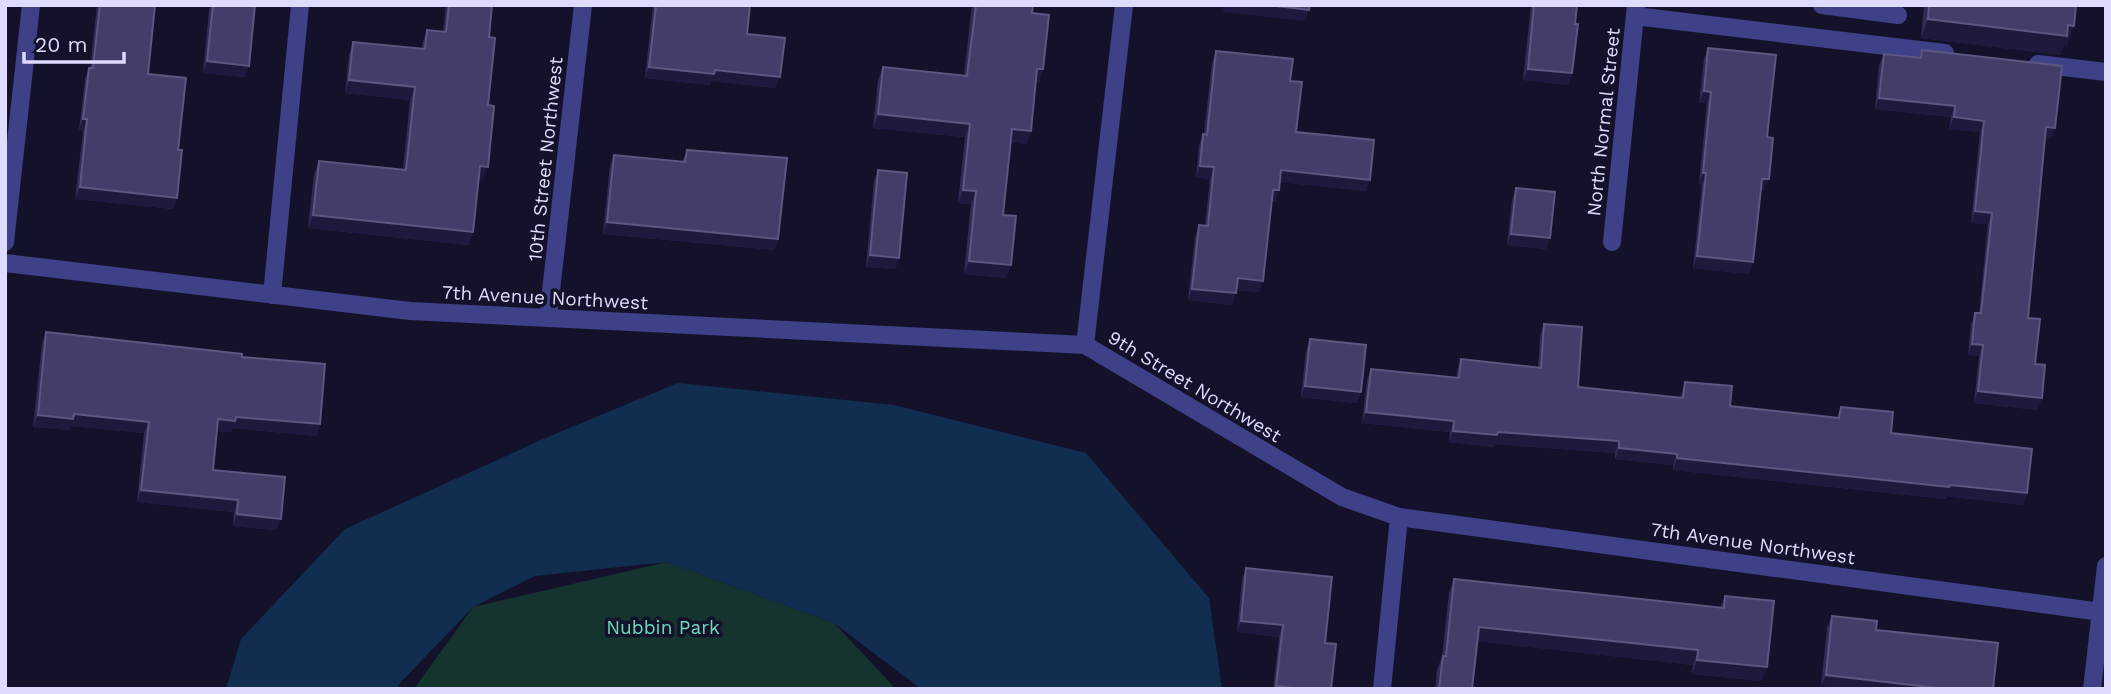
<svg xmlns="http://www.w3.org/2000/svg" width="2111" height="694" viewBox="0 0 2111 694" font-family="'Work Sans',sans-serif">
<rect width="100%" height="100%" fill="#14122a"/>
<!-- green -->
<path fill="#153430" d="M 667,562 L 834,623 L 896,689 L 414,689 L 473,607 Z"/>
<!-- water -->
<path fill="#112d4f" d="M 678,383 L 894,405 L 1086,453 L 1209,598 L 1222,689 L 921,689 L 834,623 L 667,562 L 535,576 L 473,607 L 400,683 L 397,689 L 226,689 L 241,639 L 345,529 L 550,436 Z"/>
<g fill="none" stroke-linecap="round" stroke-linejoin="round">
<!-- minor -->
<path stroke="#3e4187" stroke-width="18" d="M 1822,5 L 1898,15
M 1635,16 L 1945,53
M 2038,64 L 2106,72
M 5,242 L 31,5
M 1612,242 L 1636,5
M 5,263 L 410,311 L 1085,345 L 1342,497 L 1399,517 L 2101,612
M 272,295 L 300,5
M 548,318 L 583,5
M 1085,345 L 1124,5
M 1382,689 L 1399,517
M 2092,689 L 2106,566"/>
</g>
<!-- wall -->
<path fill="#312b57" d="M 97,5 L 155,5 L 148,74 L 178,150 L 173,209 L 75,199 L 83,131 L 79,130 L 85,79 L 89,68 L 90,68 Z
M 211,5 L 255,5 L 249,66 L 244,77 L 203,73 L 209,11 Z
M 446,5 L 492,5 L 489,37 L 488,105 L 483,180 L 479,179 L 473,232 L 468,245 L 308,228 L 314,174 L 319,161 L 403,170 L 410,100 L 345,93 L 349,55 L 353,42 L 422,49 L 422,44 L 427,30 L 443,32 Z
M 653,5 L 750,5 L 747,34 L 776,88 L 711,81 L 710,85 L 645,78 Z
M 972,5 L 1033,5 L 1032,13 L 1043,69 L 1039,83 L 1036,82 L 1031,131 L 1026,144 L 1011,142 L 1003,215 L 1011,265 L 1006,278 L 964,274 L 971,204 L 958,203 L 965,137 L 873,128 L 878,80 L 883,67 L 964,75 Z
M 1531,5 L 1577,5 L 1572,73 L 1568,85 L 1523,80 Z
M 1924,5 L 2076,5 L 2067,45 L 2064,45 L 2060,55 L 1921,38 Z
M 1708,48 L 1767,137 L 1764,191 L 1761,191 L 1753,262 L 1749,274 L 1693,268 L 1702,184 L 1699,184 L 1707,103 L 1699,103 L 1704,59 Z
M 1922,50 L 2051,139 L 2045,139 L 2028,318 L 2035,364 L 2038,410 L 1974,403 L 1979,356 L 1968,355 L 1971,324 L 1975,313 L 1979,313 L 1988,224 L 1971,223 L 1980,132 L 1949,129 L 1951,117 L 1875,109 L 1879,65 L 1884,54 L 1919,58 Z
M 1216,51 L 1290,81 L 1296,132 L 1366,191 L 1280,182 L 1279,190 L 1275,202 L 1272,202 L 1263,281 L 1259,292 L 1236,290 L 1232,305 L 1188,300 L 1195,237 L 1199,225 L 1205,226 L 1210,179 L 1196,177 L 1199,146 L 1203,134 L 1204,134 L 1212,63 Z
M 687,150 L 778,239 L 774,250 L 603,234 L 610,166 L 614,155 L 682,162 Z
M 878,170 L 899,258 L 895,269 L 866,267 L 874,181 Z
M 1516,188 L 1550,238 L 1546,249 L 1507,245 L 1512,200 Z
M 1544,324 L 1578,387 L 1680,398 L 1685,382 L 1730,406 L 1837,418 L 1841,407 L 2023,505 L 1946,496 L 1945,499 L 1673,470 L 1673,465 L 1615,459 L 1615,453 L 1494,444 L 1493,447 L 1449,442 L 1450,432 L 1362,423 L 1367,380 L 1371,369 L 1456,378 L 1457,371 L 1461,359 L 1538,367 L 1540,336 Z
M 46,332 L 242,357 L 320,424 L 316,436 L 233,428 L 231,432 L 217,431 L 213,470 L 276,530 L 233,526 L 234,512 L 137,502 L 144,433 L 71,426 L 69,430 L 33,427 L 42,343 Z
M 1310,339 L 1361,392 L 1356,403 L 1301,397 L 1306,351 Z
M 1246,568 L 1325,643 L 1331,689 L 1273,689 L 1279,637 L 1237,632 L 1242,579 Z
M 1454,579 L 1720,608 L 1725,596 L 1767,667 L 1761,681 L 1692,674 L 1693,665 L 1477,641 L 1472,689 L 1435,689 L 1437,670 L 1442,657 L 1449,593 Z
M 1832,616 L 1876,630 L 1821,686 L 1827,628 Z"/>
<!-- shaded-wall -->
<path fill="#1e193d" d="M 1225,5 L 1267,5 L 1309,10 L 1305,21 L 1222,12 Z
M 1928,19 L 2068,25 L 2074,26 L 2067,45 L 2064,45 L 2060,55 L 1921,38 Z
M 207,61 L 249,66 L 244,77 L 203,73 Z
M 649,67 L 715,70 L 780,77 L 776,88 L 711,81 L 710,85 L 645,78 Z
M 1037,69 L 1043,69 L 1039,83 L 1033,82 Z
M 1528,69 L 1572,73 L 1568,85 L 1523,80 Z
M 349,80 L 415,87 L 410,100 L 345,93 Z
M 1704,91 L 1711,92 L 1707,103 L 1699,103 Z
M 1879,98 L 1955,106 L 1951,117 L 1875,109 Z
M 878,114 L 970,124 L 965,137 L 873,128 Z
M 1954,117 L 1984,121 L 1980,132 L 1949,129 Z
M 83,119 L 87,119 L 83,131 L 79,130 Z
M 2046,127 L 2055,128 L 2051,139 L 2042,139 Z
M 1012,129 L 1031,131 L 1026,144 L 1007,142 Z
M 480,166 L 488,167 L 483,180 L 475,179 Z
M 1200,166 L 1214,167 L 1210,179 L 1196,177 Z
M 1281,170 L 1370,180 L 1366,191 L 1277,182 Z
M 1703,173 L 1706,173 L 1702,184 L 1699,184 Z
M 1762,179 L 1769,179 L 1764,191 L 1758,190 Z
M 80,187 L 177,198 L 173,209 L 75,199 Z
M 963,190 L 976,191 L 971,204 L 958,203 Z
M 1273,190 L 1279,190 L 1275,202 L 1269,201 Z
M 1975,211 L 1992,213 L 1988,224 L 1971,223 Z
M 313,215 L 473,232 L 468,245 L 308,228 Z
M 607,222 L 778,239 L 774,250 L 603,234 Z
M 1511,234 L 1550,238 L 1546,249 L 1507,245 Z
M 870,255 L 899,258 L 895,269 L 866,267 Z
M 1697,256 L 1753,262 L 1749,274 L 1693,268 Z
M 969,261 L 1011,265 L 1006,278 L 964,274 Z
M 1238,278 L 1263,281 L 1259,292 L 1234,290 Z
M 1192,289 L 1236,293 L 1232,305 L 1188,300 Z
M 1972,344 L 1983,345 L 1979,356 L 1968,355 Z
M 1305,386 L 1361,392 L 1356,403 L 1301,397 Z
M 1978,391 L 2042,398 L 2038,410 L 1974,403 Z
M 1366,412 L 1454,421 L 1450,432 L 1362,423 Z
M 74,414 L 149,422 L 144,433 L 71,426 L 69,430 L 33,427 L 38,415 Z
M 236,417 L 320,424 L 316,436 L 233,428 L 231,432 L 214,431 L 218,419 Z
M 1453,431 L 1498,432 L 1619,441 L 1615,453 L 1494,444 L 1493,447 L 1449,442 Z
M 1619,448 L 1677,454 L 1673,465 L 1615,459 Z
M 1677,458 L 1950,485 L 2027,493 L 2023,505 L 1946,496 L 1945,499 L 1673,470 Z
M 141,490 L 238,500 L 234,512 L 137,502 Z
M 237,514 L 281,519 L 276,530 L 233,526 Z
M 1241,621 L 1283,625 L 1279,637 L 1237,632 Z
M 1479,627 L 1698,650 L 1693,665 L 1473,641 Z
M 1697,660 L 1767,667 L 1761,681 L 1692,674 Z
M 1826,675 L 1946,689 L 1844,689 L 1821,686 Z
M 1276,686 L 1302,689 L 1275,689 Z"/>
<!-- building -->
<path fill="#433e69" stroke="#5c5780" stroke-width="2" d="M 100,5 L 155,5 L 148,74 L 186,78 L 178,150 L 182,150 L 177,198 L 80,187 L 87,119 L 83,119 L 89,68 L 93,68 Z
M 213,5 L 255,5 L 249,66 L 207,61 Z
M 449,5 L 492,5 L 489,37 L 495,38 L 488,105 L 494,106 L 488,167 L 480,166 L 473,232 L 313,215 L 319,161 L 406,170 L 415,87 L 349,80 L 353,42 L 425,49 L 427,30 L 446,32 Z
M 656,5 L 750,5 L 747,34 L 785,38 L 780,77 L 715,70 L 714,74 L 649,67 Z
M 976,5 L 1033,5 L 1032,13 L 1049,15 L 1043,69 L 1037,69 L 1031,131 L 1012,129 L 1003,215 L 1016,216 L 1011,265 L 969,261 L 976,191 L 963,190 L 970,124 L 878,114 L 883,67 L 967,76 Z
M 1267,5 L 1310,5 L 1309,10 Z
M 1534,5 L 1577,5 L 1575,24 L 1578,24 L 1572,73 L 1528,69 Z
M 1929,5 L 2076,5 L 2074,26 L 2068,25 L 2067,36 L 1928,19 Z
M 1708,48 L 1776,55 L 1767,137 L 1773,138 L 1769,179 L 1762,179 L 1753,262 L 1697,256 L 1706,173 L 1703,173 L 1711,92 L 1704,91 Z
M 1922,50 L 2062,66 L 2055,128 L 2046,127 L 2028,318 L 2040,319 L 2035,364 L 2045,365 L 2042,398 L 1978,391 L 1983,345 L 1972,344 L 1975,313 L 1981,313 L 1992,213 L 1975,211 L 1984,121 L 1954,117 L 1955,106 L 1879,98 L 1884,54 L 1921,58 Z
M 1216,51 L 1293,59 L 1290,81 L 1302,82 L 1296,132 L 1374,140 L 1370,180 L 1281,170 L 1279,190 L 1273,190 L 1263,281 L 1238,278 L 1236,293 L 1192,289 L 1199,225 L 1208,226 L 1214,167 L 1200,166 L 1203,134 L 1207,135 Z
M 687,150 L 787,158 L 778,239 L 607,222 L 614,155 L 685,162 Z
M 878,170 L 907,173 L 899,258 L 870,255 Z
M 1516,188 L 1555,192 L 1550,238 L 1511,234 Z
M 1544,324 L 1582,327 L 1578,387 L 1683,398 L 1685,382 L 1732,386 L 1730,406 L 1839,418 L 1841,407 L 1893,412 L 1891,433 L 2032,449 L 2027,493 L 1950,485 L 1949,487 L 1677,458 L 1677,454 L 1619,448 L 1619,441 L 1498,432 L 1497,435 L 1453,431 L 1454,421 L 1366,412 L 1371,369 L 1459,378 L 1461,359 L 1541,368 Z
M 46,332 L 242,354 L 242,357 L 325,364 L 320,424 L 236,417 L 235,421 L 218,419 L 213,470 L 285,477 L 281,519 L 237,514 L 238,500 L 141,490 L 149,422 L 74,414 L 73,419 L 38,415 Z
M 1310,339 L 1366,345 L 1361,392 L 1305,386 Z
M 1246,568 L 1332,577 L 1325,643 L 1336,644 L 1331,689 L 1302,689 L 1276,686 L 1283,625 L 1241,621 Z
M 1454,579 L 1724,608 L 1725,596 L 1774,601 L 1767,667 L 1697,660 L 1698,650 L 1479,627 L 1472,689 L 1439,689 L 1443,656 L 1446,656 Z
M 1832,616 L 1877,621 L 1876,630 L 1998,643 L 1993,689 L 1946,689 L 1826,675 Z"/>
<g text-anchor="middle" stroke-width="7" stroke-linejoin="round" paint-order="stroke">
<!-- street labels -->
<g font-size="19" fill="#dddcfe" stroke="#14122a">
<text transform="translate(1603 122) rotate(-84)" y="7">North Normal Street</text>
<text transform="translate(545 159) rotate(-84)" y="7">10th Street Northwest</text>
<text transform="translate(545 297) rotate(3)" y="7">7th Avenue Northwest</text>
<text transform="translate(1195 386) rotate(31)" y="7">9th Street Northwest</text>
<text transform="translate(1753 543) rotate(8)" y="7">7th Avenue Northwest</text>
</g>
<!-- park labels -->
<g font-size="19" fill="#69ddb8" stroke="#14122a">
<text x="663" y="634">Nubbin Park</text>
</g>
</g>
<!-- border -->
<rect width="2111" height="694" fill="none" stroke="#dddcfe" stroke-width="14"/>
<!-- scale -->
<path d="M24 52v10h100v-10" fill="none" stroke="#dddcfe" stroke-width="3.5"/>
<text x="35" y="52" font-size="21" fill="#dddcfe" stroke="#14122a" stroke-width="5" paint-order="stroke">20 m</text>
</svg>
